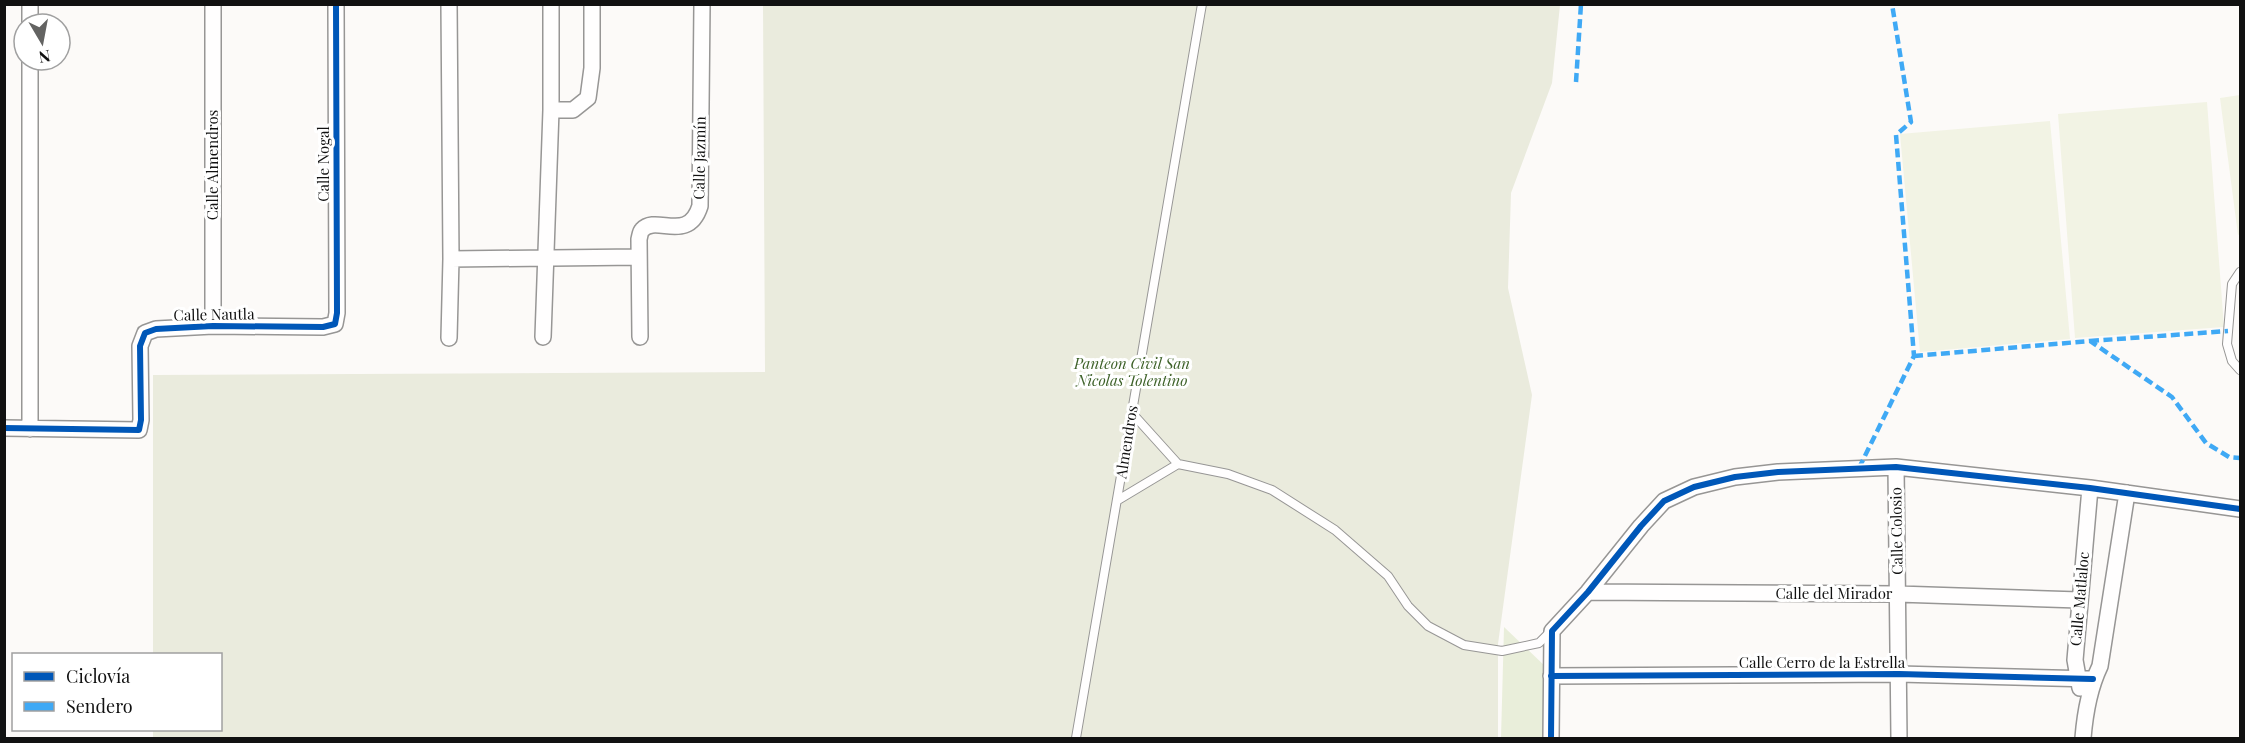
<svg xmlns="http://www.w3.org/2000/svg" width="2245" height="743" viewBox="0 0 2245 743" font-family="'Playfair Display',serif">
<rect width="100%" height="100%" fill="#fcfaf8"/>
<!-- green -->
<path fill="#e9eeda" d="M 1504,627 L 1547,668 L 1546,738 L 1501,738 Z"/>
<!-- cemetery -->
<path fill="#eaebdd" d="M 763,5 L 1560,5 L 1552,83 L 1511,193 L 1508,288 L 1532,395 L 1498,644 L 1498,738 L 153,738 L 153,730 L 220,730 L 220,654 L 153,654 L 153,375 L 765,372 Z"/>
<!-- pitch -->
<path fill="#f2f3e4" d="M 2240,95 L 2240,234 L 2238,235 L 2220,98 Z
M 2207,102 L 2224,327 L 2075,338 L 2058,114 Z
M 2050,121 L 2070,339 L 1920,352 L 1900,134 Z"/>
<g fill="none" stroke-linecap="round" stroke-linejoin="round">
<defs>
<path id="service" d="M 2240,272 L 2232,284 L 2227,344 L 2232,361 L 2240,370
M 1132,413 L 1178,464
M 1118,500 L 1178,464 L 1228,474 L 1272,490 L 1335,530 L 1388,576 L 1408,606 L 1428,626 L 1464,645 L 1502,651 L 1539,643 L 1551,631
M 1076,738 L 1202,4"/>
<path id="minor" d="M 30,24 L 30,4
M 551,110 L 573,110 L 588,98 L 592,68 L 592,4
M 451,259 L 639,257
M 213,326 L 213,4
M 543,337 L 551,110 L 551,4
M 640,337 L 639,239 C 640,236 640,232 642,230 C 656,214 688,244 700,206 L 702,4
M 449,338 L 451,259 L 449,4
M 4,428 L 139,430 L 141,420 L 140,346 L 145,333 L 156,329 L 213,326 L 323,327 L 335,324 L 337,313 L 336,4
M 30,429 L 30,60
M 1896,467 L 1899,738
M 1588,592 L 1898,594 L 2079,600
M 1551,676 L 1899,674 L 2093,679
M 2080,688 L 2075,660 L 2090,488
M 1551,738 L 1552,631 L 1588,592 L 1641,526 L 1664,501 L 1694,487 L 1735,477 L 1778,472 L 1896,467 L 2090,488 L 2240,509
M 2083,738 C 2085,713 2089,689 2100,666 L 2127,493"/>
</defs>
<!-- service casing -->
<use href="#service" stroke="#979695" stroke-width="10"/>
<!-- minor casing -->
<use href="#minor" stroke="#979695" stroke-width="18"/>
<!-- service -->
<use href="#service" stroke="#fffefe" stroke-width="8"/>
<!-- minor -->
<use href="#minor" stroke="#fffefe" stroke-width="15"/>
<!-- quiet -->
<path stroke="#3fa9f5" stroke-width="4.5" stroke-dasharray="9 4.5" stroke-linecap="butt" d="M 1576,82 L 1581,4
M 2090,341 L 2228,331
M 1914,356 L 2090,341 L 2172,397 L 2206,443 L 2229,457 L 2240,458
M 1859,468 L 1914,356 L 1896,135 L 1911,122 L 1892,4"/>
<defs>
<path id="cycleway" d="M 4,428 L 139,430 L 141,420 L 140,346 L 145,333 L 156,329 L 213,326 L 323,327 L 335,324 L 337,313 L 336,4
M 1551,676 L 1899,674 L 2093,679
M 1551,738 L 1552,631 L 1588,592 L 1641,526 L 1664,501 L 1694,487 L 1735,477 L 1778,472 L 1896,467 L 2090,488 L 2240,509"/>
</defs>
<!-- cycleway casing -->
<use href="#cycleway" stroke="#fff" stroke-width="10"/>
<!-- cycleway -->
<use href="#cycleway" stroke="#0057b8" stroke-width="6"/>
</g>
<g text-anchor="middle" stroke-width="6" stroke-linejoin="round" paint-order="stroke">
<!-- street labels -->
<g font-size="15" fill="#111" stroke="#fff">
<text transform="translate(700 158) rotate(-89)" y="5">Calle Jazmín</text>
<text transform="translate(324 164) rotate(-90)" y="5">Calle Nogal</text>
<text transform="translate(213 165) rotate(-90)" y="5">Calle Almendros</text>
<text transform="translate(214 315) rotate(-1)" y="5">Calle Nautla</text>
<text transform="translate(1127 442) rotate(-81)" y="5">Almendros</text>
<text transform="translate(1897 531) rotate(-91)" y="5">Calle Colosio</text>
<text x="1834" y="599">Calle del Mirador</text>
<text transform="translate(2080 599) rotate(-85)" y="5">Calle Matlaloc</text>
<text x="1822" y="668">Calle Cerro de la Estrella</text>
</g>
<!-- park labels -->
<g font-size="15" font-style="italic" fill="#3d6128" stroke="#fff">
<text x="1132" y="369">Panteon Civil San<tspan x="1132" dy="17">Nicolas Tolentino</tspan></text>
</g>
</g>
<!-- border -->
<rect width="2245" height="743" fill="none" stroke="#111111" stroke-width="12"/>
<!-- legend -->
<rect x="12" y="653" width="210" height="78" fill="#ffffff" stroke="#a0a0a0" stroke-width="1.5"/>
<rect x="24" y="672" width="30" height="9" fill="#0057b8" stroke="#a0a0a0" stroke-width="1.5"/>
<text x="66" y="683" font-size="18" fill="#111111">Ciclovía</text>
<rect x="24" y="702" width="30" height="9" fill="#3fa9f5" stroke="#a0a0a0" stroke-width="1.5"/>
<text x="66" y="713" font-size="18" fill="#111111">Sendero</text>
<!-- north arrow -->
<g transform="translate(42 42) rotate(170)"><circle r="28" fill="#ffffff" stroke="#a0a0a0" stroke-width="1.5"/>
<path d="M0-4.5L10 22L0 15L-10 22Z" fill="#636362"/>
<text y="-9" font-size="16" font-weight="bold" text-anchor="middle" fill="#111111">N</text>
</g>
</svg>
